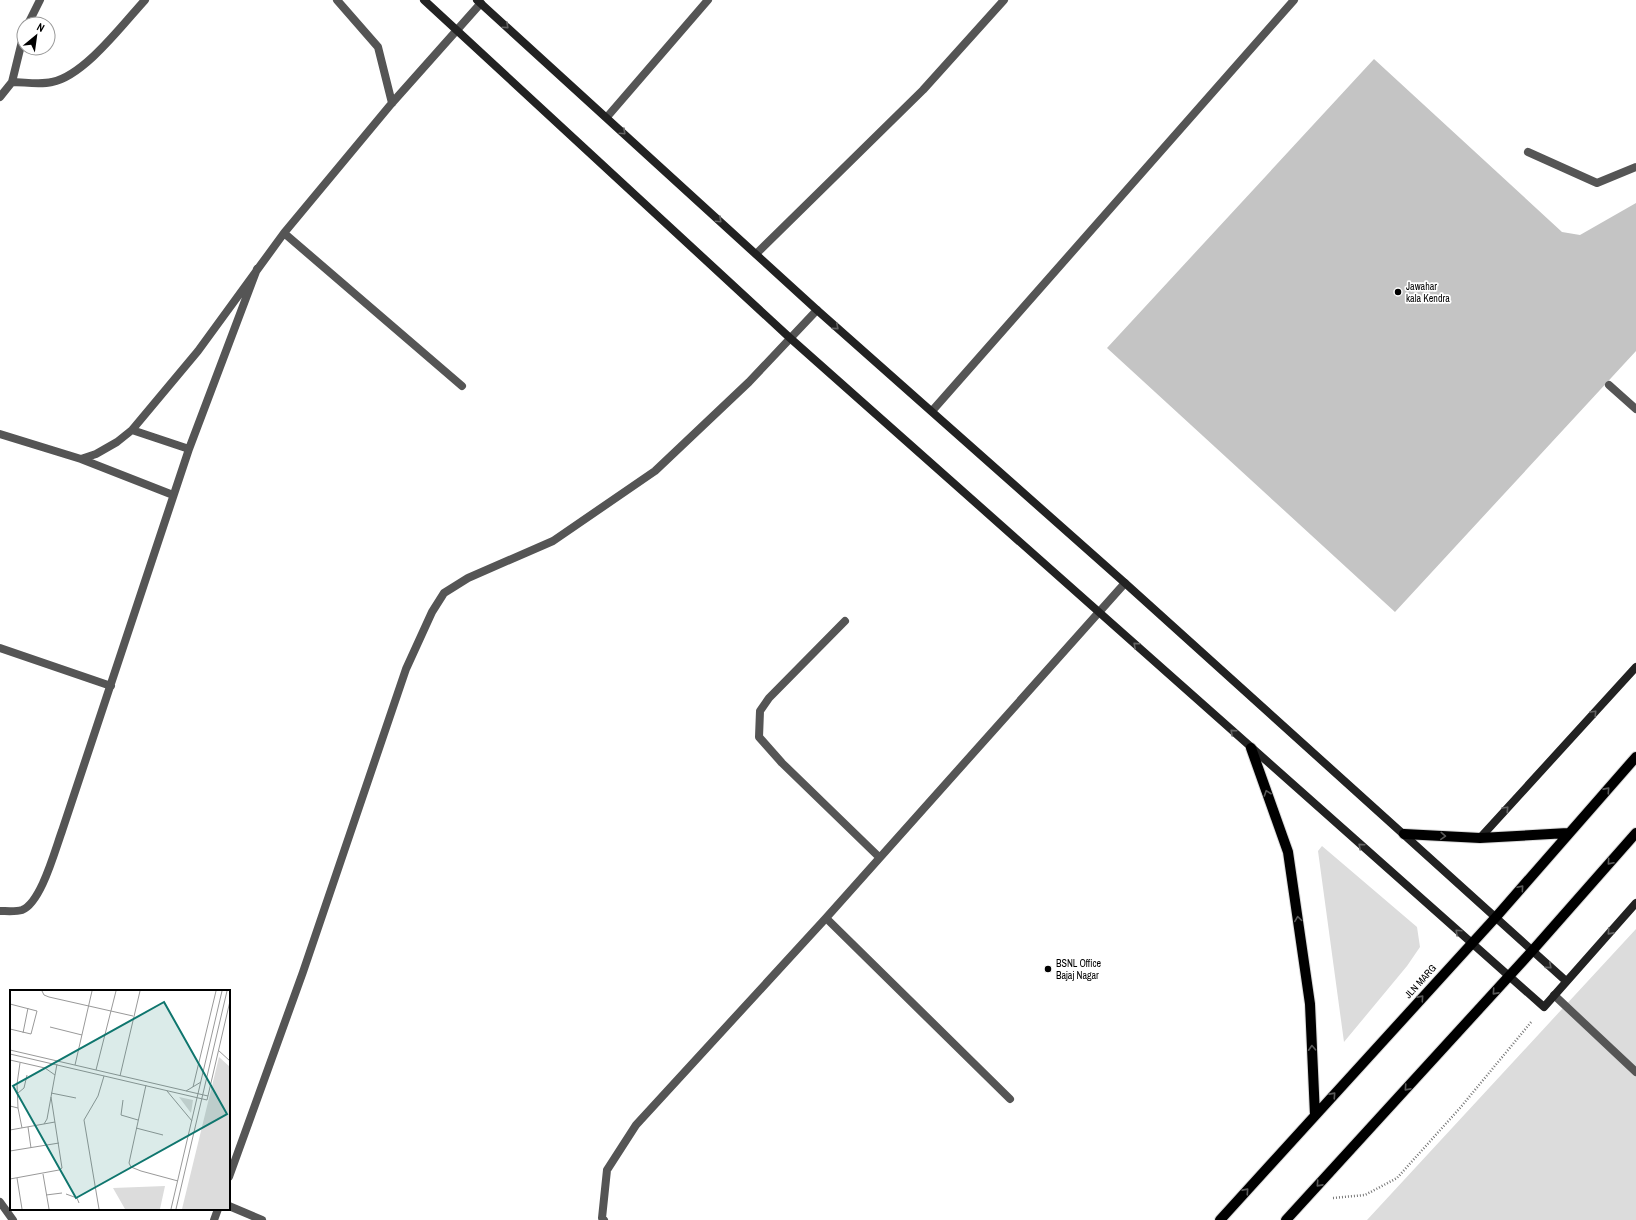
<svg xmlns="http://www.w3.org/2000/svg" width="1636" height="1220" viewBox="0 0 1636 1220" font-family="'Archivo Narrow',sans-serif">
<rect width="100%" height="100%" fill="#fff"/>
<!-- green -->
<path fill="#dcdcdc" d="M 1322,846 L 1417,927 L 1420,947 L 1407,966 L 1344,1042 L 1318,851 Z
M 1636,929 L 1636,1220 L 1367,1220 Z"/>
<!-- building -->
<path fill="#c4c4c4" d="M 1374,59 L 1562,232 L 1580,235 L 1636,203 L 1636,351 L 1395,612 L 1107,348 Z"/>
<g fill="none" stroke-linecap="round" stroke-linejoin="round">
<defs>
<path id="primary" d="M 1251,748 L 1288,852 L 1310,1004 L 1315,1115
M 1404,834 L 1480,838 L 1568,833
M 1220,1220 L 1496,917 L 1636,757
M 1286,1220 L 1532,951 L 1636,833"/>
</defs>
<!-- primary casing -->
<use href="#primary" stroke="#dbdbdb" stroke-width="12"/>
<!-- path -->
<path stroke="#777" stroke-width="2.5" stroke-dasharray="1 2" stroke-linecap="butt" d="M 1333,1198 L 1365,1195 L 1397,1178 L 1460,1108 L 1532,1021"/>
<!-- lane -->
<path stroke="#555" stroke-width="8" d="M 1528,152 L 1597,183 L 1636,167
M 1609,385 L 1636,409
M 1554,995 L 1636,1072
M 229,1206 L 262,1220"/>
<!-- street -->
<path stroke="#555" stroke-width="8" d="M 337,0 L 378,47 L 392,103
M 28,24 L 40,0
M 12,82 C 24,82 40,85 52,82 C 84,76 123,24 145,0
M 0,97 L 12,82 L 24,33
M 607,117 L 708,0
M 284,233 L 462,386
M 756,254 L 923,90 L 1004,0
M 932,411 L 1294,0
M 132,430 L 189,449
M 0,434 L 81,459 L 173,495
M 81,459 L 96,454 L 117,442 L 132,430 L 198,351 L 284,233 L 392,103 L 481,3
M 845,621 L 769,698 L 760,711 L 759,737 L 782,763 L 879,857
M 0,648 L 111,686
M 0,911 C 6,911 16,912 22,910 C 41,903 55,850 62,831 L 189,449 L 257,269
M 826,918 L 1010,1099
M 229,1177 L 303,972 L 406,669 L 432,612 L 444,593 L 468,578 L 553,541 L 655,471 L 749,382 L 817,310
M 0,1202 L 13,1220
M 214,1220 L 218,1209
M 604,1220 L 602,1218 L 607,1170 L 636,1125 L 826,918 L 1125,583"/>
<!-- secondary -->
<path stroke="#222" stroke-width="8" d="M 424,0 L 790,338 L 1544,1007 L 1636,903
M 477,0 L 817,310 L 1125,583 L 1566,981
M 1480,838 L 1636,667"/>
<!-- primary -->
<use href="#primary" stroke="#000" stroke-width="10"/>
</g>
<!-- one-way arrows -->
<defs><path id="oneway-chevron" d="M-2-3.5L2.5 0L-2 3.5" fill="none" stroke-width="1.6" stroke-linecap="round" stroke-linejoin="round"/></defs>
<g stroke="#646464">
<use href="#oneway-chevron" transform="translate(506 26) rotate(42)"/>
<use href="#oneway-chevron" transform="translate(623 132) rotate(43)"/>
<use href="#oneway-chevron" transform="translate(719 220) rotate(43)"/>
<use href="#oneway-chevron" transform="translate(836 327) rotate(41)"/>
<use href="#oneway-chevron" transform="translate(1136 645) rotate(-138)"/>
<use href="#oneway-chevron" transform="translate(1594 713) rotate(-47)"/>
<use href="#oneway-chevron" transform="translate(1233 732) rotate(-138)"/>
<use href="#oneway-chevron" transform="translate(1506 809) rotate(-47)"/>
<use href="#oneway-chevron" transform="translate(1361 846) rotate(-138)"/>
<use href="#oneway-chevron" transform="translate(1458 932) rotate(-137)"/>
<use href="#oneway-chevron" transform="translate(1610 932) rotate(132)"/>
<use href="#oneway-chevron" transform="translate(1549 966) rotate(41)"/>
</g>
<g stroke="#595959">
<use href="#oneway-chevron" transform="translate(1607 790) rotate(-48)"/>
<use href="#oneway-chevron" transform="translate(1267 793) rotate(-109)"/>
<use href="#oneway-chevron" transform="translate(1443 836) rotate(3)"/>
<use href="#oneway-chevron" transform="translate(1610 862) rotate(131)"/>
<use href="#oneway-chevron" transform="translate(1521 888) rotate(-49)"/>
<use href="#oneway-chevron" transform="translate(1298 919) rotate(-98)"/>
<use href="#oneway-chevron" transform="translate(1495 992) rotate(132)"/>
<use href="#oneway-chevron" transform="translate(1421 998) rotate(-48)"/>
<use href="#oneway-chevron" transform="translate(1312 1048) rotate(-93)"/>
<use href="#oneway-chevron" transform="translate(1407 1088) rotate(132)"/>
<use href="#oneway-chevron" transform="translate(1333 1095) rotate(-48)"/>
<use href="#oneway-chevron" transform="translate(1319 1184) rotate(132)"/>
<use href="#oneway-chevron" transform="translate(1246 1191) rotate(-48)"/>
</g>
<!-- markers -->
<g fill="#000" stroke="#fff" stroke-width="1.5">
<circle cx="1398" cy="292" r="4"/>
<circle cx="1048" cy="969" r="4"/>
</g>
<g text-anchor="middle" stroke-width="3.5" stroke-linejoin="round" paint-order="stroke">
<!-- poi labels -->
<g font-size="10" fill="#000" stroke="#fff" text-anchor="start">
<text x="1406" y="290">Jawahar<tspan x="1406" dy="12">kala Kendra</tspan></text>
<text x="1056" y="967">BSNL Office<tspan x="1056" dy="12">Bajaj Nagar</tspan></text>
</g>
<!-- street labels -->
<g font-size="10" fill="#000" stroke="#fff">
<text transform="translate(1420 981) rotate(-48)" y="4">JLN MARG</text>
</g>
</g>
<!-- overview -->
<g transform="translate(10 990)">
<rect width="220" height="220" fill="#fff"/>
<path d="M 209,67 L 220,77 L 220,219 L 172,219 ZM 169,107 L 183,110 L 181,123 ZM 155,196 L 150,219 L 115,219 L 103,198 Z" fill="#dcdcdc"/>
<path fill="none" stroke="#999" stroke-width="1" d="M 32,1 L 34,5 L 39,7 L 123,26M 0,14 L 27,21 L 21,44 L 0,39M 40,37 L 72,45M 13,43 L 18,18M 0,60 L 198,106M 208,60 L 220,71M 0,64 L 197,110 L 220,11M 0,70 L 35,78 L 45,85M 65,75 L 82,1M 86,80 L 106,1M 110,86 L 130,1M 136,95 L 119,173 L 121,177 L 131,181 L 168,191M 183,97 L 206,1M 157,101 L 182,131M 176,101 L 191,92M 8,103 L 14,98 L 17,85M 41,103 L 66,108M 113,110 L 111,125 L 128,130M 0,116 L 8,118 L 12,138M 8,118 L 7,94 L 10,73M 34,134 L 37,129 L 47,74M 18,137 L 21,158M 126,138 L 153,145M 0,140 L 45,132M 0,161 L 49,153M 33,184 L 39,219M 7,188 L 12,219M 0,189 L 49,180 L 52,178 L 41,107M 56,204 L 67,208 L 69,213M 36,205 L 52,203M 89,219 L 74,130 L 88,106 L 94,86M 161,219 L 212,1M 166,219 L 217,1"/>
<path fill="#0f766e" fill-opacity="0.15" stroke="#0f766e" stroke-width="2" d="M 154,12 L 217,124 L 66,208 L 3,96 Z"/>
<rect width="220" height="220" fill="none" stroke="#000" stroke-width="2"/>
</g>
<!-- north arrow -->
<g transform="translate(36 36) rotate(29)"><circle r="19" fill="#ffffff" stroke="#999999"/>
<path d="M0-3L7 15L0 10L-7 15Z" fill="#000000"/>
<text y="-6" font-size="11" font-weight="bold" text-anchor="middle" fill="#000000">N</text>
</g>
</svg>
